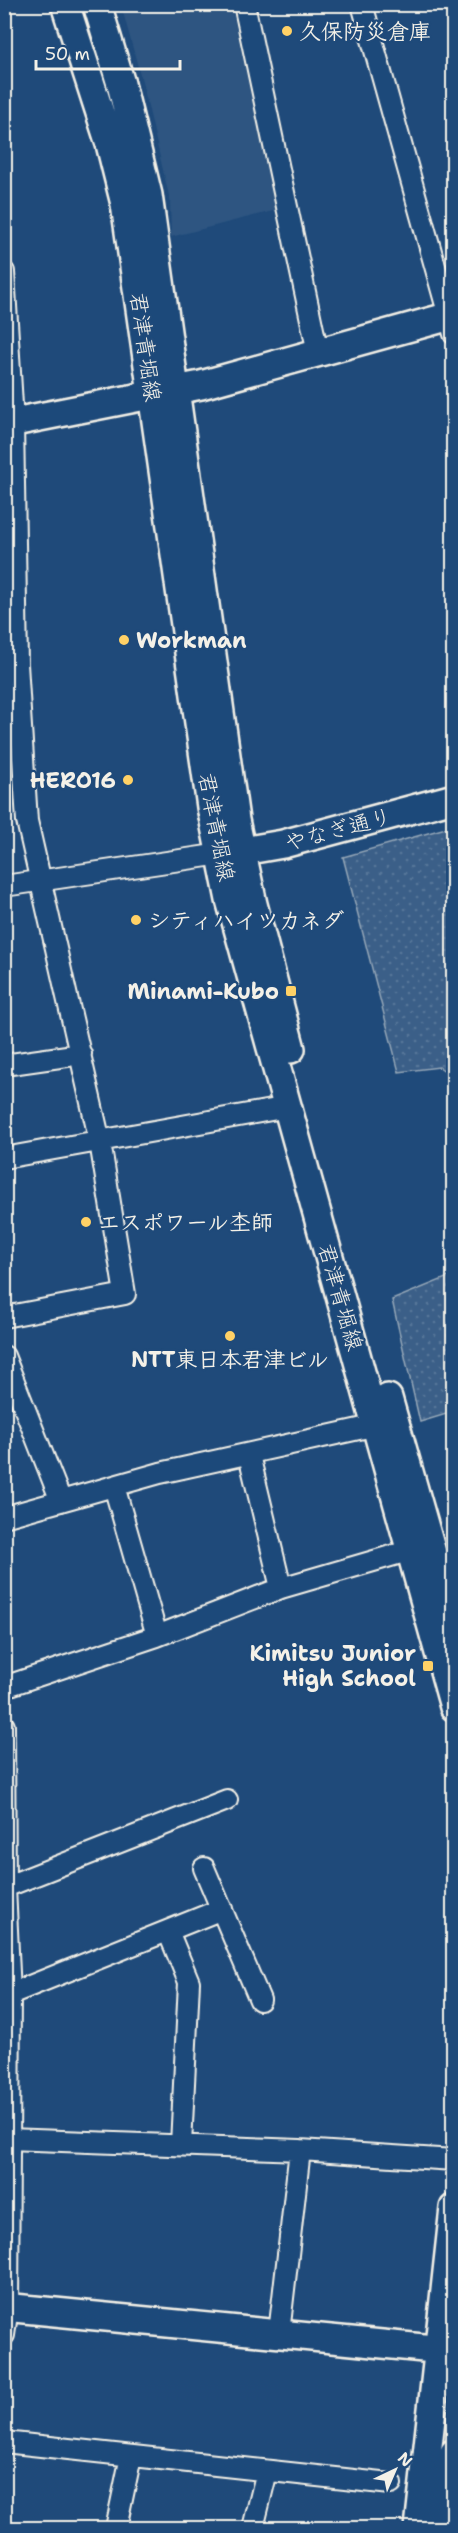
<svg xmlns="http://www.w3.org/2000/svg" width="458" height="2533" viewBox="0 0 458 2533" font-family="'Shantell Sans','Klee One',sans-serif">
<defs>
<pattern id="grass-dots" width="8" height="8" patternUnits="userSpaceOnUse" patternTransform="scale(1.5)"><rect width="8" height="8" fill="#3a5f88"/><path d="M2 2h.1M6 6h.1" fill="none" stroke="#577699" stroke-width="1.8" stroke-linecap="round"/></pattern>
</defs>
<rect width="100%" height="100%" fill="#1f4a7a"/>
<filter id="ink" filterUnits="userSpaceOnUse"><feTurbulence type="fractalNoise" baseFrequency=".0167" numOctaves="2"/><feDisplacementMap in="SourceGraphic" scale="12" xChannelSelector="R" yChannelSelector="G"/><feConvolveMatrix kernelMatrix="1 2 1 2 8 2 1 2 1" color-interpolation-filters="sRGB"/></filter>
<g filter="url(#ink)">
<!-- built -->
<path fill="#2d5581" d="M 121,5 L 231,5 L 277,210 L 171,237 L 170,200 L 143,85 Z"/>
<!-- grass -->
<path fill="url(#grass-dots)" stroke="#97a8b8" stroke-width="1.5" d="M 453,826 L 454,826 L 453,1085 L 451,1075 L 439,1067 L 399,1072 L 343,857 Z
M 453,1275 L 453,1412 L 420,1422 L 392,1300 Z"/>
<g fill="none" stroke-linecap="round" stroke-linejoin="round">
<defs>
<path id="street" d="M 244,4 L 318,353
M 362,4 L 454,334
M 4,272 L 13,422 L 17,664 L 27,821 L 100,1142 L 125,1294 L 4,1317
M 4,886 L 221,854
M 4,1065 L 81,1054
M 4,1158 L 288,1107
M 4,1356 L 61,1501
M 249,1455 L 281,1588
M 114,1486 L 157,1636
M 4,1517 L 160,1473 L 377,1425
M 4,1687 L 157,1636 L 281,1588 L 408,1551
M 4,1726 L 5,1887 L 10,1994 L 8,2307 L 4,2335
M 204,1868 L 260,2000
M 5,1887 L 227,1800
M 168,1931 L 189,1982 L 181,2145
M 10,1994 L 222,1909
M 8,2139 L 300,2150 L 454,2160
M 279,2333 L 300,2150
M 4,2442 L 391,2484
M 116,2528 L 131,2456
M 253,2528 L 267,2471"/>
<path id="secondary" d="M 65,4 L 110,144 L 125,204 L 211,807 L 230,900 L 454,1707
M 97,4 L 121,84 L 148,195 L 235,820 L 253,904 L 291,1049
M 4,424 L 201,385 L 454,315
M 225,854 L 283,844 L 454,798
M 388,1398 L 454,1630
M 4,2307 L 454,2351
M 419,2528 L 454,2208
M 444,2528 L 454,2453"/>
</defs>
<!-- street casing -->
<use href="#street" stroke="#f4f1e8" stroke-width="24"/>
<!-- secondary casing -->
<use href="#secondary" stroke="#f4f1e8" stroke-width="32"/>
<!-- street -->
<use href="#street" stroke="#1f4a7a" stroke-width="20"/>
<!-- secondary -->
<use href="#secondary" stroke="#1f4a7a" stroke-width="27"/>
</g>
</g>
<!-- markers -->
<g fill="#ffd166" stroke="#1f4a7a" stroke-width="2">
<circle cx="287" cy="31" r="6"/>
<circle cx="124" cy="640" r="6"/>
<circle cx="128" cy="780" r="6"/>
<circle cx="136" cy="920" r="6"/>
<rect x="285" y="985" width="12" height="12" rx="3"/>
<circle cx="86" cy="1222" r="6"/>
<circle cx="230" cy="1336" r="6"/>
<rect x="422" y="1660" width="12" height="12" rx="3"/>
</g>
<g text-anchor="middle" stroke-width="4.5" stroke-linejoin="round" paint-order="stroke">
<!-- poi labels -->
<g font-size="22" font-weight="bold" fill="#f4f1e8" stroke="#1f4a7a" text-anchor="start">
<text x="299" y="39">久保防災倉庫</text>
<text x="136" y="648">Workman</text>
<text x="116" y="788" text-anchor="end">HERO16</text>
<text x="148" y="928">シティハイツカネダ</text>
<text x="279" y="999" text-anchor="end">Minami-Kubo</text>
<text x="98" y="1230">エスポワール杢師</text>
<text x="230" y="1367" text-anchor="middle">NTT東日本君津ビル</text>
<text x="416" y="1661" text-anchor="end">Kimitsu Junior<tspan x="416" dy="25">High School</tspan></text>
</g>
<!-- street labels -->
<g font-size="22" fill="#f4f1e8" stroke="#1f4a7a">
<text transform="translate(146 347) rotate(82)" y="8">君津青堀線</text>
<text transform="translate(217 827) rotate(79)" y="8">君津青堀線</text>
<text transform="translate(338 829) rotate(-15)" y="8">やなぎ通り</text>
<text transform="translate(341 1297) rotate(74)" y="8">君津青堀線</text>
</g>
</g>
<!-- margin -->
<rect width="458" height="2533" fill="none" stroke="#1f4a7a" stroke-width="24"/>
<rect x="12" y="12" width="434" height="2509" fill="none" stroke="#f4f1e8" stroke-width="2" filter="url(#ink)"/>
<!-- north arrow -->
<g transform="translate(395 2470) rotate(44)" stroke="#1f4a7a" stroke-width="4.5" paint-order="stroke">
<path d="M0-4.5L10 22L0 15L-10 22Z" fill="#f4f1e8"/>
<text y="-9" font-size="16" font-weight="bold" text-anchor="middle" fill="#f4f1e8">N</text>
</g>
<!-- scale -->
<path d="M36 60v9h144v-9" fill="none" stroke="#f4f1e8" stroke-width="3"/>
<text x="45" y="60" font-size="18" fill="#f4f1e8" stroke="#1f4a7a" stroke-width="4.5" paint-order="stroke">50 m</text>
</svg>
